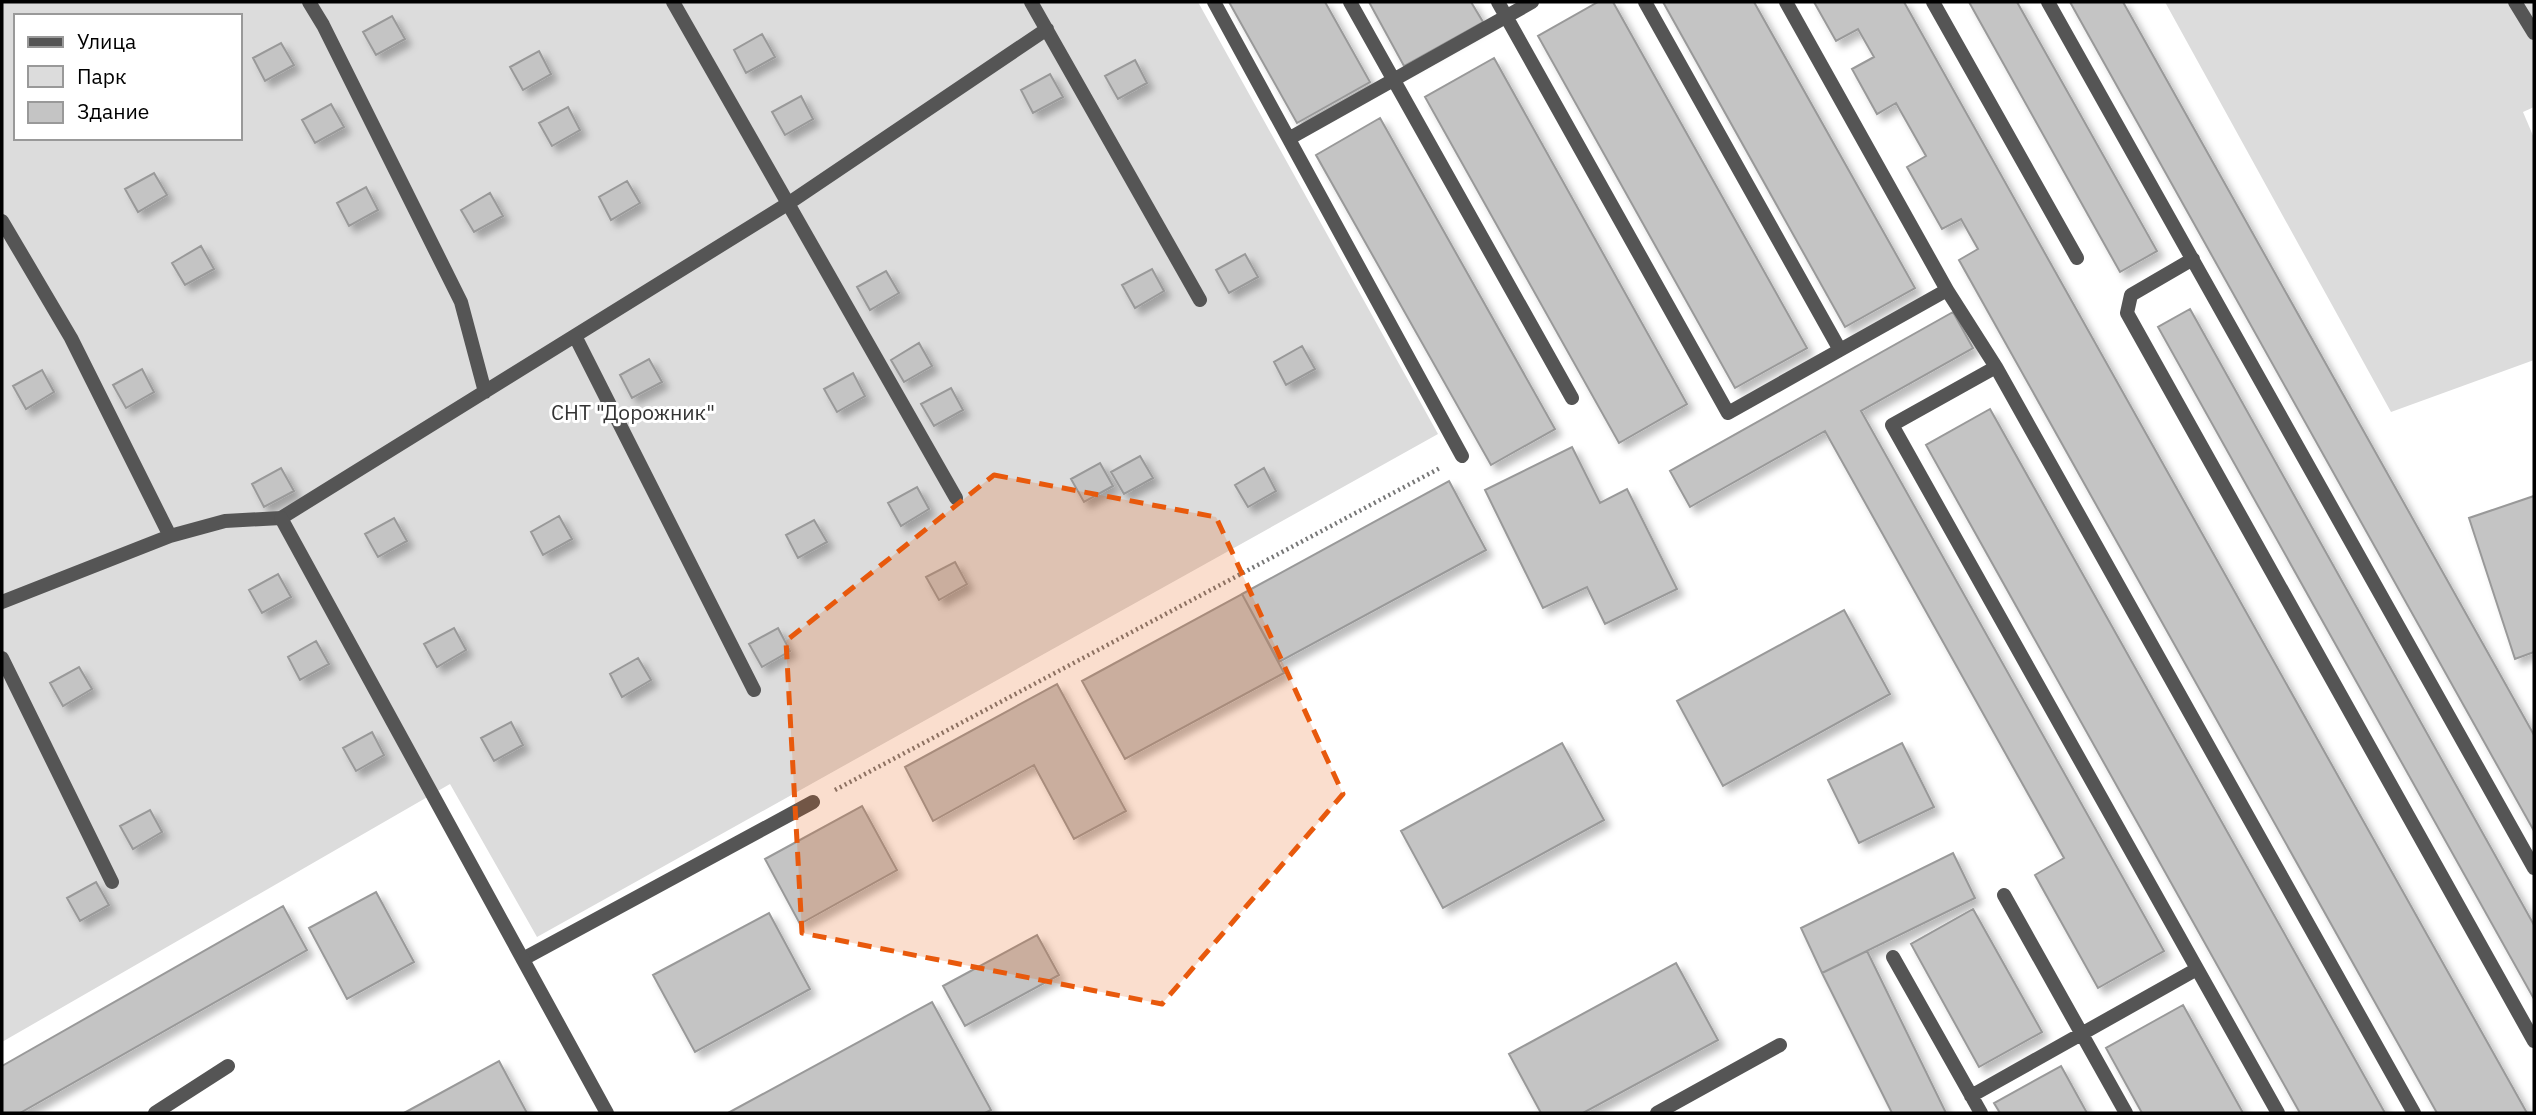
<svg xmlns="http://www.w3.org/2000/svg" width="2536" height="1115" viewBox="0 0 2536 1115" font-family="'IBM Plex Sans',sans-serif">
<defs>
<filter id="shadow"><feDropShadow dx="6" dy="6" stdDeviation="3.5" flood-color="#0004"/></filter>
</defs>
<rect width="100%" height="100%" fill="#fff"/>
<!-- green -->
<path fill="#dcdcdc" fill-rule="evenodd" d="M 2,2 L 1198,2 L 1438,434 L 537,937 L 450,784 L 2,1042 ZM 16,16 L 240,16 L 240,138 L 16,138 Z
M 2165,2 L 2534,2 L 2534,107 L 2523,112 L 2534,138 L 2534,360 L 2391,412 Z"/>
<!-- building -->
<path fill="#c4c4c4" stroke="#999" stroke-width="2" filter="url(#shadow)" d="M 1229,2 L 1325,2 L 1370,82 L 1297,123 Z
M 1369,2 L 1471,2 L 1483,22 L 1404,66 Z
M 1598,2 L 1613,2 L 1807,348 L 1735,388 L 1538,36 Z
M 1663,2 L 1754,2 L 1915,288 L 1845,327 Z
M 1814,2 L 1904,2 L 2527,1113 L 2437,1113 L 1959,260 L 1978,249 L 1961,219 L 1942,229 L 1907,167 L 1926,156 L 1896,103 L 1877,114 L 1852,69 L 1874,57 L 1858,29 L 1836,41 Z
M 1969,2 L 2017,2 L 2157,251 L 2120,272 Z
M 2070,2 L 2123,2 L 2534,735 L 2534,831 Z
M 392,16 L 405,39 L 376,55 L 363,32 Z
M 762,34 L 775,57 L 746,73 L 734,50 Z
M 281,43 L 294,65 L 265,81 L 253,58 Z
M 539,51 L 551,74 L 523,90 L 510,67 Z
M 1494,58 L 1687,404 L 1619,443 L 1425,97 Z
M 1135,60 L 1147,83 L 1118,99 L 1105,76 Z
M 1050,74 L 1063,97 L 1033,113 L 1021,90 Z
M 801,96 L 813,119 L 785,135 L 772,112 Z
M 331,104 L 344,127 L 315,143 L 302,120 Z
M 568,107 L 580,130 L 552,146 L 539,123 Z
M 1380,118 L 1555,429 L 1491,465 L 1316,155 Z
M 154,173 L 167,195 L 138,212 L 125,189 Z
M 627,181 L 640,203 L 611,220 L 599,197 Z
M 366,187 L 378,210 L 349,226 L 337,203 Z
M 490,193 L 503,216 L 474,232 L 461,210 Z
M 201,246 L 214,269 L 185,285 L 172,263 Z
M 1245,254 L 1258,277 L 1229,293 L 1216,270 Z
M 1152,269 L 1164,291 L 1135,308 L 1122,285 Z
M 886,271 L 899,293 L 870,310 L 857,287 Z
M 2190,309 L 2534,925 L 2534,999 L 2158,327 Z
M 1953,312 L 1973,348 L 1861,411 L 2164,951 L 2098,988 L 2035,875 L 2064,858 L 1825,431 L 1690,507 L 1670,471 Z
M 919,343 L 932,366 L 904,382 L 891,360 Z
M 1302,346 L 1315,369 L 1286,385 L 1274,362 Z
M 649,359 L 662,382 L 632,398 L 620,375 Z
M 142,369 L 154,392 L 126,408 L 113,385 Z
M 42,370 L 54,392 L 26,409 L 13,386 Z
M 853,373 L 865,396 L 837,412 L 824,389 Z
M 951,388 L 963,410 L 934,426 L 921,404 Z
M 1990,409 L 2385,1113 L 2300,1113 L 1926,445 Z
M 1572,447 L 1600,503 L 1627,489 L 1677,589 L 1605,624 L 1587,587 L 1543,608 L 1485,490 Z
M 1140,456 L 1153,478 L 1124,494 L 1111,472 Z
M 1100,463 L 1113,486 L 1084,502 L 1071,479 Z
M 281,468 L 294,491 L 264,507 L 252,484 Z
M 1264,468 L 1276,491 L 1248,507 L 1235,485 Z
M 1449,481 L 1486,550 L 1279,662 L 1242,594 Z
M 917,487 L 929,509 L 901,526 L 888,503 Z
M 2534,496 L 2534,652 L 2515,659 L 2469,518 Z
M 559,516 L 572,539 L 543,555 L 531,532 Z
M 394,518 L 407,541 L 378,557 L 365,534 Z
M 814,520 L 827,542 L 798,558 L 786,535 Z
M 955,562 L 967,584 L 939,600 L 926,577 Z
M 278,574 L 291,597 L 262,613 L 249,590 Z
M 1242,594 L 1284,673 L 1125,759 L 1082,681 Z
M 1844,610 L 1890,694 L 1723,786 L 1677,701 Z
M 454,628 L 466,650 L 437,667 L 424,644 Z
M 778,628 L 790,651 L 762,667 L 749,644 Z
M 316,641 L 329,664 L 300,680 L 288,657 Z
M 638,658 L 651,680 L 622,697 L 610,674 Z
M 79,667 L 92,689 L 63,706 L 50,683 Z
M 1057,684 L 1126,811 L 1074,839 L 1034,765 L 933,821 L 905,767 Z
M 511,722 L 523,745 L 494,761 L 481,738 Z
M 372,732 L 384,755 L 356,771 L 343,748 Z
M 1562,743 L 1604,820 L 1443,908 L 1401,831 Z
M 1902,743 L 1934,807 L 1859,843 L 1828,780 Z
M 862,806 L 897,870 L 800,924 L 765,859 Z
M 150,810 L 162,832 L 133,849 L 120,826 Z
M 1953,853 L 1975,898 L 1822,973 L 1801,928 Z
M 96,882 L 109,905 L 80,921 L 67,898 Z
M 376,892 L 414,962 L 347,999 L 309,928 Z
M 283,906 L 307,950 L 20,1113 L 2,1113 L 2,1066 Z
M 1973,909 L 2042,1032 L 1979,1067 L 1911,944 Z
M 769,913 L 810,989 L 695,1052 L 653,975 Z
M 1037,935 L 1059,975 L 965,1026 L 943,986 Z
M 1867,951 L 1946,1113 L 1892,1113 L 1822,973 Z
M 1676,963 L 1718,1040 L 1583,1113 L 1541,1113 L 1509,1054 Z
M 932,1002 L 991,1110 L 985,1113 L 728,1113 Z
M 2183,1005 L 2243,1113 L 2142,1113 L 2106,1048 Z
M 499,1061 L 527,1113 L 404,1113 Z
M 2061,1066 L 2087,1113 L 2000,1113 L 1994,1103 Z"/>
<g fill="none" stroke-linecap="round" stroke-linejoin="round">
<!-- path -->
<path stroke="#777" stroke-width="4.5" stroke-dasharray="2 3.5" stroke-linecap="butt" d="M 835,790 L 1440,468"/>
<!-- lane -->
<path stroke="#555" stroke-width="14" d="M 309,2 L 323,25 L 461,302 L 485,392
M 673,2 L 956,498
M 1031,2 L 1200,300
M 1214,2 L 1462,456
M 1350,2 L 1572,398
M 1498,2 L 1728,413 L 1840,350 L 1645,2
M 1786,2 L 1947,290 L 1840,350
M 1933,2 L 2077,258
M 2048,2 L 2534,868
M 2515,2 L 2534,33
M 1290,138 L 1532,2
M 2,221 L 71,338 L 170,536
M 2193,259 L 2131,295 L 2127,313 L 2534,1041
M 1947,290 L 1996,367
M 575,336 L 754,690
M 2,602 L 170,536 L 225,521 L 281,518 L 789,203 L 1047,29
M 2,658 L 112,882
M 2004,895 L 2126,1113
M 1893,957 L 1981,1113
M 523,959 L 813,802
M 1971,1096 L 2197,969
M 1657,1113 L 1780,1045
M 2278,1113 L 1892,425 L 1996,367 L 2414,1113"/>
<!-- street -->
<path stroke="#555" stroke-width="14" d="M 281,518 L 607,1113
M 155,1113 L 228,1066"/>
</g>
<!-- marked area -->
<path fill="#e8590c" fill-opacity="0.2" stroke="#e8590c" stroke-width="5" stroke-dasharray="14 9" stroke-linejoin="round" d="M 994,475 L 1216,517 L 1343,794 L 1162,1004 L 802,933 L 786,641 Z"/>
<g text-anchor="middle" stroke-width="6" stroke-linejoin="round" paint-order="stroke">
<!-- park labels -->
<g font-size="21" fill="#333" stroke="#fff">
<text x="633" y="420">СНТ "Дорожник"</text>
</g>
</g>
<!-- border -->
<rect width="2536" height="1115" fill="none" stroke="#000000" stroke-width="7"/>
<!-- legend -->
<rect x="14" y="14" width="228" height="126" fill="#ffffff" stroke="#999999" stroke-width="2"/>
<rect x="28" y="37" width="35" height="10" fill="#555555" stroke="#999999" stroke-width="2"/>
<text x="77" y="49" font-size="21" fill="#000000">Улица</text>
<rect x="28" y="66" width="35" height="21" fill="#dcdcdc" stroke="#999999" stroke-width="2"/>
<text x="77" y="84" font-size="21" fill="#000000">Парк</text>
<rect x="28" y="102" width="35" height="21" fill="#c4c4c4" stroke="#999999" stroke-width="2"/>
<text x="77" y="119" font-size="21" fill="#000000">Здание</text>
</svg>
